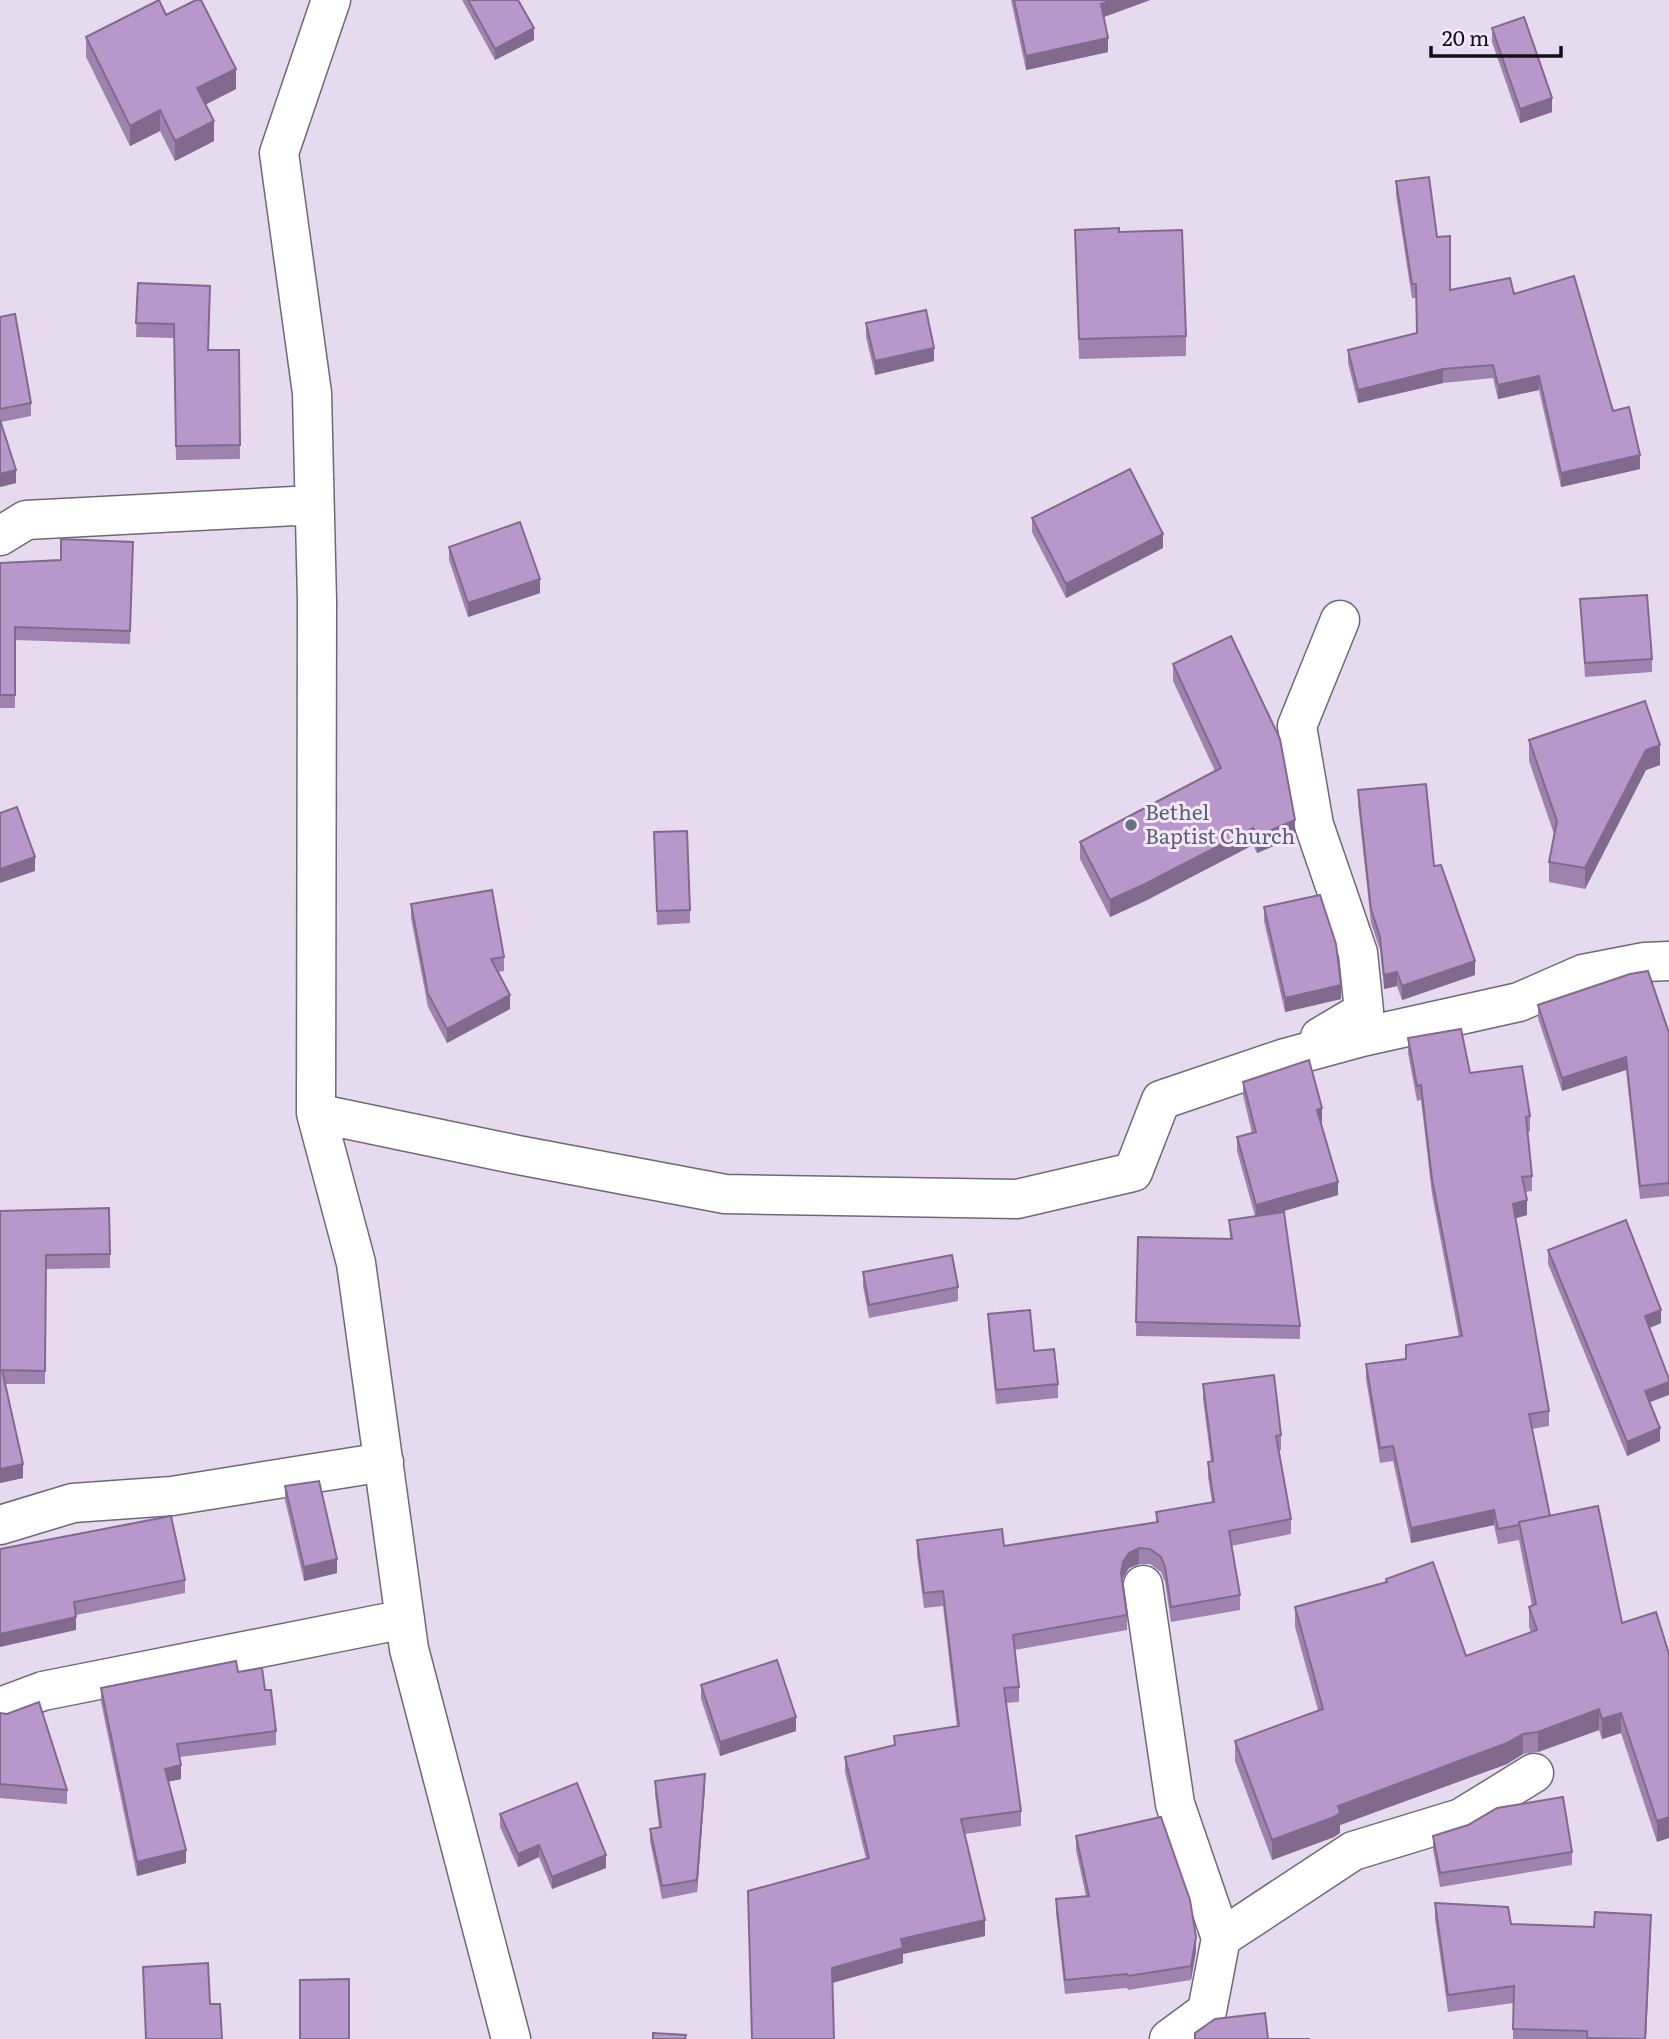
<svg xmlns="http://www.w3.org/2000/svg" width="1669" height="2039" viewBox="0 0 1669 2039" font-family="Literata,serif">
<rect width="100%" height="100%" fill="#e6daee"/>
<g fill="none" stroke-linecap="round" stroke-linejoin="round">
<defs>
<path id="minor" d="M 331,0 L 279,153 L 312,393 L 317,601 L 316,1113 L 356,1263 L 409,1649 L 511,2039
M 0,536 L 26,520 L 314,505
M 1320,1037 L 1364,1011 L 1358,953 L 1314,825 L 1297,726 L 1340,620
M 316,1113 L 518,1155 L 725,1194 L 1017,1199 L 1133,1172 L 1161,1100 L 1285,1058 L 1362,1037 L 1519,1002 L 1583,974 L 1645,962 L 1669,961
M 0,1525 L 73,1503 L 172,1496 L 384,1462
M 1143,1585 L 1175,1804 L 1221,1938 L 1207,2011 L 1169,2039
M 0,1707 L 43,1691 L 405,1619
M 1221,1938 L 1353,1851 L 1461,1818 L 1534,1773"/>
</defs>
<!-- minor casing -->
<use href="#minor" stroke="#726778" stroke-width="41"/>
<!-- minor -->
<use href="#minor" stroke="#fff" stroke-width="38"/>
</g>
<!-- wall -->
<path fill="#9e83af" d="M 462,0 L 518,0 L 534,40 L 495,60 Z
M 1011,0 L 1150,0 L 1104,17 L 1108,52 L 1026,70 Z
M 166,15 L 236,89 L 205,104 L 214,141 L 175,161 L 160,131 L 130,146 L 86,57 L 86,37 Z
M 1492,28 L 1552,112 L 1520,123 L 1492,42 Z
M 1396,181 L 1437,237 L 1450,290 L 1514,294 L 1613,411 L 1640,469 L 1561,487 L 1539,390 L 1498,399 L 1493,378 L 1443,383 L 1358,403 L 1348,363 L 1348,350 L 1417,333 L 1416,298 L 1412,298 L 1396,195 Z
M 1075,230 L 1119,232 L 1186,336 L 1186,356 L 1079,359 Z
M 138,283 L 209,350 L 239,350 L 240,459 L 176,460 L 174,338 L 136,337 Z
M 0,317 L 31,403 L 31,416 L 1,422 L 16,483 L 0,487 Z
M 866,323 L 934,361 L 875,375 L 866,337 Z
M 1032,518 L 1163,548 L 1066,598 L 1032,532 Z
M 133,542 L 130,644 L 15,640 L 15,708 L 0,708 L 0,563 L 61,560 Z
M 449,547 L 540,593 L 468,617 L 449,560 Z
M 1580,599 L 1652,659 L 1652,672 L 1585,677 Z
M 1173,664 L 1295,837 L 1257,853 L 1253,845 L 1145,901 L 1110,917 L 1080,859 L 1080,842 L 1215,771 L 1173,681 Z
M 1529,740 L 1660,765 L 1646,770 L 1585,889 L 1549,882 L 1549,862 L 1554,834 L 1529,761 Z
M 1358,790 L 1434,866 L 1475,975 L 1402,1000 L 1397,986 L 1384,989 L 1380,950 L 1371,923 L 1358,804 Z
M 654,832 L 690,910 L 690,923 L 657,925 Z
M 411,904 L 504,957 L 504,971 L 498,972 L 510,1009 L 447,1043 L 428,1007 L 411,918 Z
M 1264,907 L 1341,999 L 1285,1012 L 1264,921 Z
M 1538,1005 L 1669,1033 L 1669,1196 L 1640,1199 L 1626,1070 L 1562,1091 L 1538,1018 Z
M 1408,1038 L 1470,1073 L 1530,1116 L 1530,1131 L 1528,1132 L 1532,1176 L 1532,1191 L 1525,1192 L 1527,1215 L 1516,1218 L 1549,1411 L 1549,1426 L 1532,1429 L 1550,1516 L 1622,1623 L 1669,1654 L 1657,1842 L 1621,1733 L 1602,1739 L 1599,1730 L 1538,1752 L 1523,1754 L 1507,1764 L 1340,1825 L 1340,1833 L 1334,1837 L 1272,1860 L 1235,1761 L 1235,1741 L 1318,1710 L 1295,1627 L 1295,1607 L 1386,1582 L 1386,1579 L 1466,1656 L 1531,1632 L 1529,1627 L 1529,1607 L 1532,1606 L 1519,1540 L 1498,1544 L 1494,1525 L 1411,1543 L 1393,1461 L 1380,1463 L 1366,1379 L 1366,1364 L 1406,1359 L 1406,1345 L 1459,1337 L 1432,1194 L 1421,1100 L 1417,1101 L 1408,1053 Z
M 1243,1082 L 1322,1122 L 1321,1122 L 1338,1195 L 1274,1214 L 1300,1326 L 1300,1339 L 1136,1336 L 1138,1237 L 1230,1239 L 1229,1220 L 1255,1216 L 1237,1151 L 1237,1137 L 1252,1133 L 1243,1095 Z
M 0,1211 L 110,1254 L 110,1268 L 46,1269 L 45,1384 L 5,1384 L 23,1478 L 0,1483 Z
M 1548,1250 L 1661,1323 L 1649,1328 L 1649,1403 L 1660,1441 L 1627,1456 L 1548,1264 Z
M 863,1272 L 958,1287 L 958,1301 L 869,1318 L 863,1286 Z
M 988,1314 L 1034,1351 L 1058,1384 L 1058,1398 L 996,1404 L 988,1327 Z
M 1203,1384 L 1281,1435 L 1281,1450 L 1279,1451 L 1291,1519 L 1291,1534 L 1231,1546 L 1240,1595 L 1240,1610 L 1171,1622 L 1165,1582 L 1161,1572 L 1150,1564 L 1139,1564 L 1129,1568 L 1123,1578 L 1127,1615 L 1127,1630 L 1014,1650 L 1019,1687 L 1019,1702 L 1006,1703 L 1021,1811 L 1021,1826 L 965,1834 L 985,1936 L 903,1954 L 903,1963 L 832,1983 L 866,1859 L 845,1772 L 845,1757 L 894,1745 L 894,1736 L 957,1727 L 943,1606 L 924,1608 L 917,1555 L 917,1540 L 1004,1546 L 1156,1522 L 1156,1512 L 1212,1502 L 1208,1477 L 1208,1462 L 1211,1461 L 1203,1399 Z
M 285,1486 L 337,1573 L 304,1581 L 285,1500 Z
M 0,1549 L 185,1580 L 185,1593 L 76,1615 L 76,1630 Z
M 701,1685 L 796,1731 L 720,1756 L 701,1699 Z
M 101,1688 L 265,1690 L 276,1731 L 276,1745 L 179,1757 L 181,1779 L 168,1782 L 186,1863 L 137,1876 L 101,1702 Z
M 0,1713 L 67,1790 L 67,1804 L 0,1798 Z
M 655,1781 L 705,1787 L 697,1892 L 662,1899 L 650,1841 L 650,1829 L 659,1827 L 655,1794 Z
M 500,1814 L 606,1868 L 552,1889 L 539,1857 L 518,1867 L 500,1827 Z
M 1468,1825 L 1572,1852 L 1572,1865 L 1440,1887 L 1433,1849 L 1433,1836 Z
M 1076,1836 L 1196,1951 L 1191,1980 L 1128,1990 L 1127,1988 L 1065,1994 L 1056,1913 L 1056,1899 L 1086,1896 L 1076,1850 Z
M 1435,1903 L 1511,1924 L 1651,1931 L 1646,2039 L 1513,2039 L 1513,2003 L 1448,2012 L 1435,1919 Z"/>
<!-- shaded-wall -->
<path fill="#816a8e" d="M 1113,0 L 1150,0 L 1101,18 L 1101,4 Z
M 534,28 L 534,40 L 495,60 L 495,49 Z
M 1108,38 L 1108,52 L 1026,70 L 1026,56 Z
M 236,69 L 236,89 L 197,109 L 197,88 Z
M 1552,98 L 1552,112 L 1520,123 L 1520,109 Z
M 160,110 L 160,131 L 130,146 L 130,126 Z
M 214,121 L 214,141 L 175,161 L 175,141 Z
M 934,348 L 934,361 L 875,375 L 875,361 Z
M 1443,369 L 1443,383 L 1358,403 L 1358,390 Z
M 1539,376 L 1539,390 L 1498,399 L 1498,385 Z
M 1640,455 L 1640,469 L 1561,487 L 1561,473 Z
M 16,470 L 16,483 L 0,487 L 0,474 Z
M 1163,534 L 1163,548 L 1066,598 L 1066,584 Z
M 540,579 L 540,593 L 468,617 L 468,603 Z
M 1660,745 L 1660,765 L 1646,770 L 1585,889 L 1585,868 L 1646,750 Z
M 1295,820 L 1295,837 L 1257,853 L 1257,836 Z
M 1253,828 L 1253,845 L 1145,901 L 1110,917 L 1110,900 Z
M 35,857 L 35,871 L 0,883 L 0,869 Z
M 1475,961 L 1475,975 L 1402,1000 L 1402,986 Z
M 1397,972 L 1397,986 L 1384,989 L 1384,975 Z
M 1341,985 L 1341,999 L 1285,1012 L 1285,998 Z
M 510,995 L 510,1009 L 447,1043 L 447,1029 Z
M 1626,1057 L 1626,1070 L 1562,1091 L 1562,1078 Z
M 1322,1108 L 1322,1122 L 1317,1123 L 1317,1110 Z
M 1338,1182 L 1338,1195 L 1256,1219 L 1256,1205 Z
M 1527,1200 L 1527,1215 L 1513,1219 L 1513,1204 Z
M 1661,1310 L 1661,1323 L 1645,1330 L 1645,1316 Z
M 1669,1382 L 1669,1395 L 1645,1404 L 1645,1391 Z
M 1660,1428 L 1660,1441 L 1627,1456 L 1627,1442 Z
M 23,1464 L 23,1478 L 0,1483 L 0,1469 Z
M 1494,1510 L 1494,1525 L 1411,1543 L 1411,1528 Z
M 1139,1548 L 1139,1564 L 1129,1568 L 1123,1578 L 1121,1573 L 1123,1562 L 1129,1553 Z
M 337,1559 L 337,1573 L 304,1581 L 304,1567 Z
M 76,1617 L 76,1630 L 0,1647 L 0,1634 Z
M 1599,1709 L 1599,1730 L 1538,1752 L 1538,1732 Z
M 1621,1713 L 1621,1733 L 1602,1739 L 1602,1719 Z
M 796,1717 L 796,1731 L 720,1756 L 720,1742 Z
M 1523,1734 L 1523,1754 L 1507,1764 L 1340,1825 L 1340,1833 L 1334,1837 L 1272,1860 L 1272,1840 L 1338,1806 Z
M 181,1765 L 181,1779 L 165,1782 L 165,1769 Z
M 705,1774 L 705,1787 L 697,1892 L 697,1880 Z
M 1669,1817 L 1669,1838 L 1657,1842 L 1657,1821 Z
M 539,1845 L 539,1857 L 518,1867 L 518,1854 Z
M 186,1850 L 186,1863 L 137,1876 L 137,1862 Z
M 606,1855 L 606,1868 L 552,1889 L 552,1877 Z
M 1651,1915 L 1646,2039 L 1645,2039 Z
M 985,1920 L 985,1936 L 903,1954 L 903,1963 L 832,1983 L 832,1968 L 901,1939 Z
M 1196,1937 L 1196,1951 L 1191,1980 L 1191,1966 Z"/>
<!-- building -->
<path fill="#b898cb" stroke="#816a8e" stroke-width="2" d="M 159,0 L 166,15 L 196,0 L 201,0 L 236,69 L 197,88 L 214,121 L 175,141 L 160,110 L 130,126 L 86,37 Z
M 468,0 L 518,0 L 534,28 L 495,49 Z
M 1014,0 L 1113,0 L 1101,4 L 1108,38 L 1026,56 Z
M 1524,17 L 1552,98 L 1520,109 L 1492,28 Z
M 1429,177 L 1437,237 L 1450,236 L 1450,290 L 1510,278 L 1514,294 L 1574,276 L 1613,411 L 1629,407 L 1640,455 L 1561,473 L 1539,376 L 1498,385 L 1493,365 L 1443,369 L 1358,390 L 1348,350 L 1417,333 L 1416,284 L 1412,284 L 1396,181 Z
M 1119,228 L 1119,232 L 1182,230 L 1186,336 L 1079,339 L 1075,230 Z
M 138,283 L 210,286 L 208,350 L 239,350 L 240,445 L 176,446 L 174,324 L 136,323 Z
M 926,310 L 934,348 L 875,361 L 866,323 Z
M 15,314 L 31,403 L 0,409 L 0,317 Z
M 0,420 L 16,470 L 0,474 Z
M 1130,469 L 1163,534 L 1066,584 L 1032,518 Z
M 520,522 L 540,579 L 468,603 L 449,547 Z
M 61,539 L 133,542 L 130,631 L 15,627 L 15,695 L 0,695 L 0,563 L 61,560 Z
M 1647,595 L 1652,659 L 1585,663 L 1580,599 Z
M 1231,636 L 1280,739 L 1295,820 L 1257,836 L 1253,828 L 1145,884 L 1110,900 L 1080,842 L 1221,768 L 1173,664 Z
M 1645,701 L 1660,745 L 1646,750 L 1585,868 L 1549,862 L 1557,821 L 1529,740 Z
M 1426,784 L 1434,866 L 1441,865 L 1475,961 L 1402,986 L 1397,972 L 1384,975 L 1380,937 L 1371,909 L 1358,790 Z
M 17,807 L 35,857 L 0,869 L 0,813 Z
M 687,831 L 690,910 L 657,911 L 654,832 Z
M 492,890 L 504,957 L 491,959 L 510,995 L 447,1029 L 428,994 L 411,904 Z
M 1320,895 L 1336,944 L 1341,985 L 1285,998 L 1264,907 Z
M 1648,971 L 1669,1033 L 1669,1183 L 1640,1186 L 1626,1057 L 1562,1078 L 1538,1005 L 1630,974 Z
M 1461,1029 L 1470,1073 L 1522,1066 L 1530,1116 L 1526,1117 L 1532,1176 L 1522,1177 L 1527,1200 L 1513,1204 L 1549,1411 L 1529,1414 L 1550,1516 L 1519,1522 L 1519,1525 L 1498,1529 L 1494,1510 L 1411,1528 L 1393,1446 L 1380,1448 L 1366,1364 L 1406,1359 L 1406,1345 L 1462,1336 L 1432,1179 L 1421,1085 L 1417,1086 L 1408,1038 Z
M 1309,1060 L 1322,1108 L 1317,1110 L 1338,1182 L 1256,1205 L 1237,1137 L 1256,1132 L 1243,1082 Z
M 109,1208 L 110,1254 L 46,1255 L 45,1371 L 2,1370 L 23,1464 L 0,1469 L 0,1211 Z
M 1284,1212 L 1300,1326 L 1136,1322 L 1138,1237 L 1232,1239 L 1229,1220 Z
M 1626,1220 L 1661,1310 L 1645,1316 L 1669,1379 L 1669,1382 L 1645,1391 L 1660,1428 L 1627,1442 L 1548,1250 Z
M 952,1255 L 958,1287 L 869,1305 L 863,1272 Z
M 1030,1310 L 1034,1351 L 1054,1349 L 1058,1384 L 996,1390 L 988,1314 Z
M 1274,1375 L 1281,1435 L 1276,1436 L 1291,1519 L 1229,1531 L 1240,1595 L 1171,1607 L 1165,1567 L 1161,1557 L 1150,1549 L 1139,1548 L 1129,1553 L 1123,1562 L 1121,1573 L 1127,1615 L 1013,1635 L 1019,1687 L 1004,1688 L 1021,1811 L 961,1819 L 985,1920 L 901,1939 L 903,1948 L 832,1968 L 834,2039 L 752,2039 L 748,1891 L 869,1858 L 845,1757 L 895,1745 L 894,1736 L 959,1726 L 943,1591 L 924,1593 L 917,1540 L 1002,1529 L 1004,1546 L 1158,1522 L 1156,1512 L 1214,1502 L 1208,1462 L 1213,1461 L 1203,1384 Z
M 319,1481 L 337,1559 L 304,1567 L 285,1486 Z
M 1598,1506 L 1622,1623 L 1656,1612 L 1669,1654 L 1669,1817 L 1657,1821 L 1621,1713 L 1602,1719 L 1599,1709 L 1538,1732 L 1523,1734 L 1507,1743 L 1338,1806 L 1340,1813 L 1334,1817 L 1272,1840 L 1235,1741 L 1323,1709 L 1295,1607 L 1387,1582 L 1386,1579 L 1433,1562 L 1466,1656 L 1537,1630 L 1529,1607 L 1536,1604 L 1519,1522 Z
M 171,1516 L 185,1580 L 74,1602 L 76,1617 L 0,1634 L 0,1549 Z
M 777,1660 L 796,1717 L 720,1742 L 701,1685 Z
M 236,1661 L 238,1672 L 262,1668 L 265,1690 L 271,1690 L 276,1731 L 177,1744 L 181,1765 L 165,1769 L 186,1850 L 137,1862 L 101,1688 Z
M 39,1702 L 67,1790 L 0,1784 L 0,1713 L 7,1714 Z
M 705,1774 L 697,1880 L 662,1886 L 650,1829 L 661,1827 L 655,1781 Z
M 577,1783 L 606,1855 L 552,1877 L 539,1845 L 518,1854 L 500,1814 Z
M 1563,1797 L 1572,1852 L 1440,1873 L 1433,1836 L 1468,1825 L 1497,1808 Z
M 1161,1817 L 1190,1900 L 1196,1937 L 1191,1966 L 1128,1976 L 1127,1974 L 1065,1980 L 1056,1899 L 1089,1896 L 1076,1836 Z
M 1435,1903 L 1508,1907 L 1511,1924 L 1594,1927 L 1595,1912 L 1651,1915 L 1645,2039 L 1587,2038 L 1587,2031 L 1513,2029 L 1514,1986 L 1448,1995 Z
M 208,1963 L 210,2004 L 220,2004 L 222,2039 L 146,2039 L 143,1967 Z
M 349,1979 L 349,2039 L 300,2039 L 300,1980 Z
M 1265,2013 L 1268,2039 L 1310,2039 L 1195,2039 L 1195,2033 L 1215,2019 Z
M 653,2033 L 686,2035 L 685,2039 L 653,2039 Z"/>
<!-- markers -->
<circle fill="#6b7280" stroke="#f4e7fc" stroke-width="2.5" cx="1131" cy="825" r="7"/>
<g text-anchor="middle" stroke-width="6" stroke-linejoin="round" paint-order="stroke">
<!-- worship labels -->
<g font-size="21" fill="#5b616d" stroke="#f4e7fc" text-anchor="start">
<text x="1145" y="820">Bethel<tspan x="1145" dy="24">Baptist Church</tspan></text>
</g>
</g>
<!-- scale -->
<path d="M1431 46v10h130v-10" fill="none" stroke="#130f16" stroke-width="3.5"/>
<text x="1442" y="46" font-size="21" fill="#130f16" stroke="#f4e7fc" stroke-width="5" paint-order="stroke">20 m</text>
</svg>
